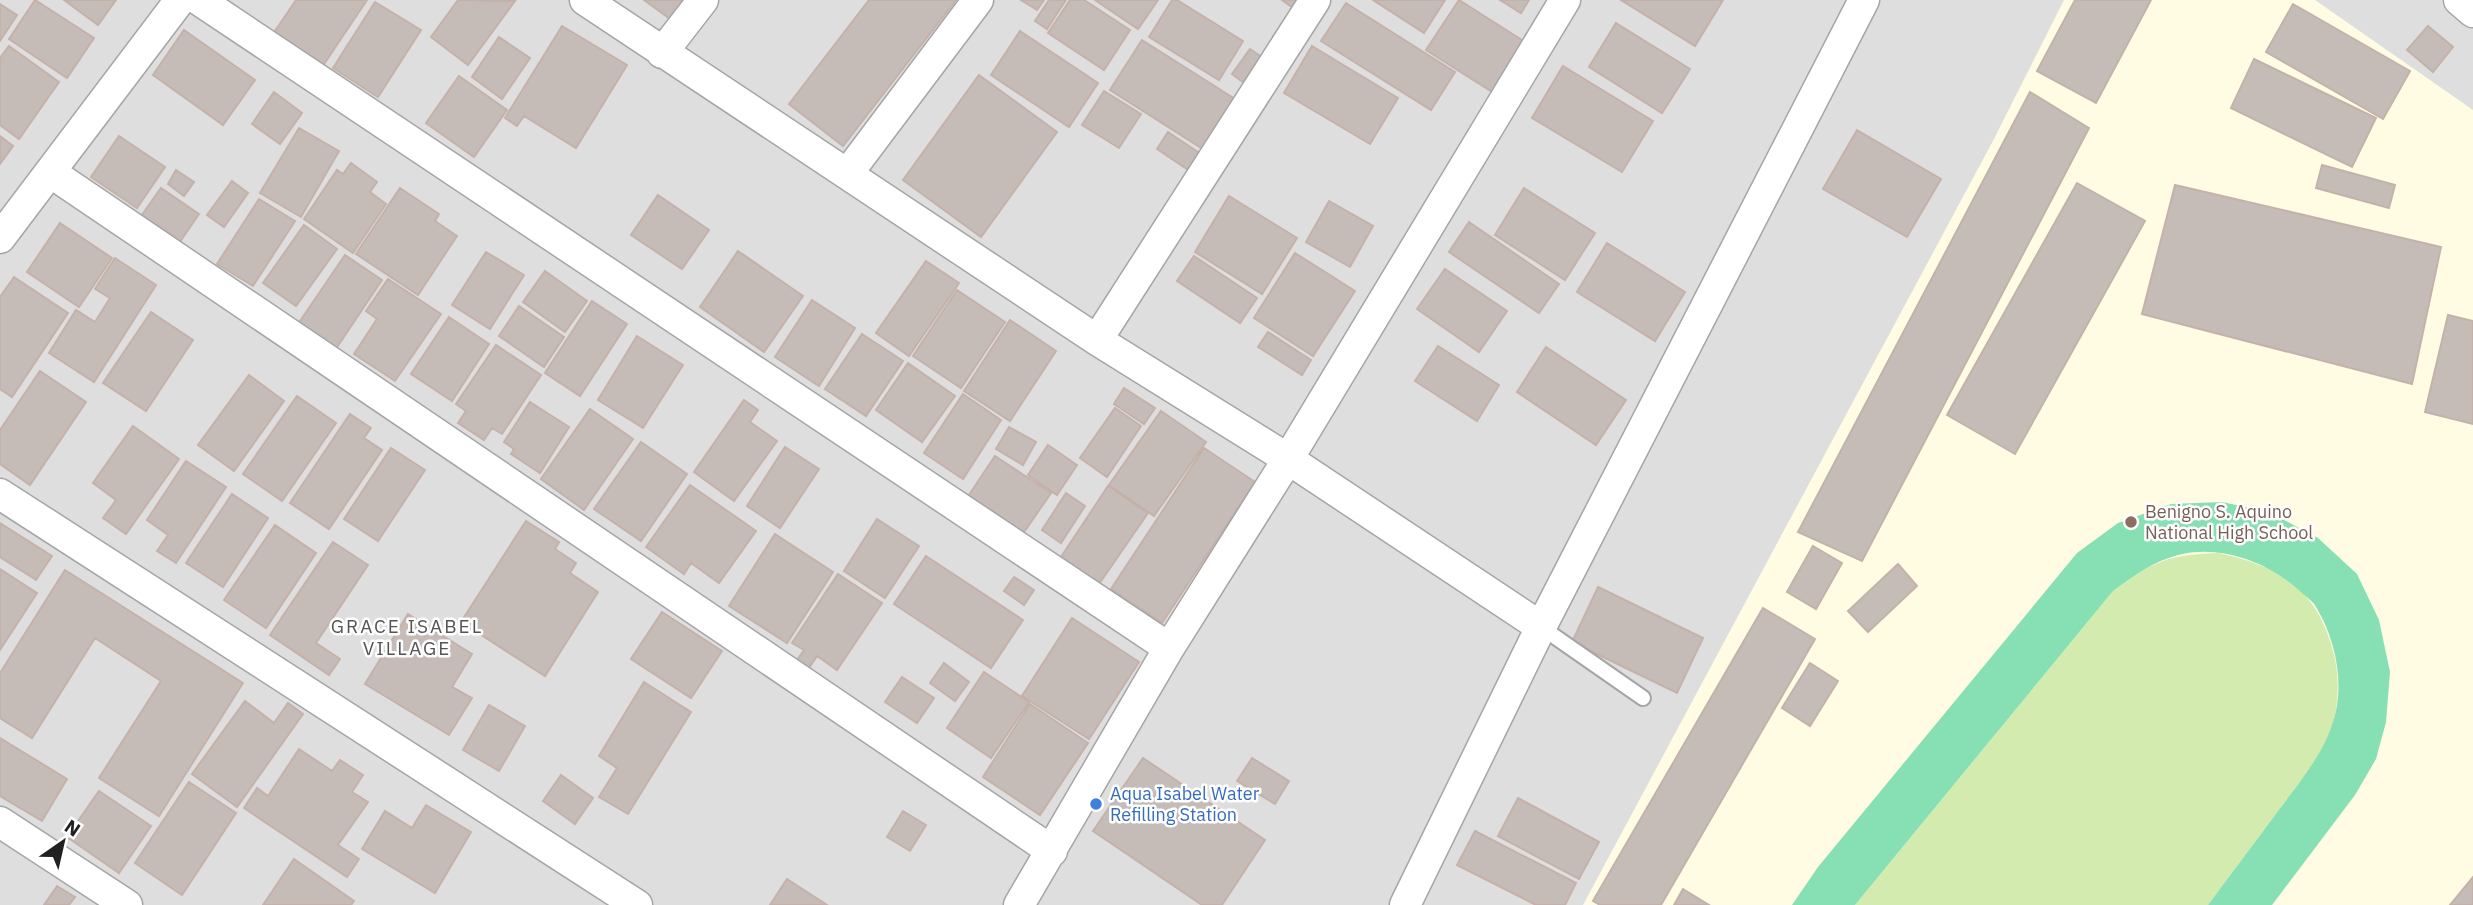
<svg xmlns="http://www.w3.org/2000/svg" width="2473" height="905" viewBox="0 0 2473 905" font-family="'IBM Plex Sans',sans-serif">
<rect width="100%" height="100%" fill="#f1ede8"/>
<!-- residential -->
<path fill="#dfdede" d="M 0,0 L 2473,0 L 2473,905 L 0,905 Z"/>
<!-- education -->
<path fill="#fffce3" d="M 2064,0 L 2315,0 L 2473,110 L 2473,905 L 1583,905 L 1994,139 Z"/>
<!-- grass -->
<path fill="#d3ebae" d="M 2218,553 C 2283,567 2319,590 2335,659 C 2340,684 2338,713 2329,737 C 2319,761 2300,782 2284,803 C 2259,837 2233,871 2208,905 L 1855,905 L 2113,591 C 2153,561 2168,555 2218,553 Z"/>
<!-- pitch -->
<path fill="#86e0b3" d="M 2222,502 L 2269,512 L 2318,538 L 2357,574 L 2379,620 L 2390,672 L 2386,722 L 2376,759 L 2355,795 L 2272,905 L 2208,905 C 2231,874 2255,842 2278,811 C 2300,781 2326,752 2335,715 C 2344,680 2335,638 2316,607 C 2313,601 2306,597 2301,592 C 2270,563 2221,544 2178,555 C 2152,562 2135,575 2113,591 L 1855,905 L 1792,905 L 1818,867 L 2077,553 L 2118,523 L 2171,504 Z"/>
<!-- building -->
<path fill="#c6bcb7" stroke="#c4b2aa" stroke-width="2" d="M 35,0 L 94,38 L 67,78 L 9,39 Z
M 64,0 L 116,0 L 98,25 Z
M 296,0 L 367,0 L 322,67 L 273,34 Z
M 458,0 L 515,1 L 468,65 L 431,37 Z
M 644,0 L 688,0 L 673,21 Z
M 869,0 L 956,0 L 843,146 L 789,104 Z
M 1021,0 L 1044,0 L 1037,10 Z
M 1049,0 L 1066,0 L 1047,29 L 1035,21 Z
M 1070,0 L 1084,0 L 1130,30 L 1104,70 L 1048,33 Z
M 1095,0 L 1158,0 L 1138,29 Z
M 1172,0 L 1177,0 L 1243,41 L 1219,80 L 1149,37 Z
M 1282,0 L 1298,0 L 1293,8 Z
M 1373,0 L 1445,0 L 1424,33 Z
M 1459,0 L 1525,42 L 1492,92 L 1426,50 Z
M 1500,0 L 1529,0 L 1521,13 Z
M 1621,0 L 1723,0 L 1695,46 Z
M 2075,0 L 2151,0 L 2096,103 L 2037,71 Z
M 375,2 L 421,30 L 378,97 L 333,68 Z
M 1346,3 L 1455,72 L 1431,110 L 1321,41 Z
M 0,4 L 17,15 L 0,41 Z
M 2293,4 L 2410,71 L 2383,119 L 2266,52 Z
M 1616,23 L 1690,69 L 1662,113 L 1589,67 Z
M 562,26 L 627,65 L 576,148 L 524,116 L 517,126 L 505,118 Z
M 2428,26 L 2453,47 L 2433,72 L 2407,50 Z
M 184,30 L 255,80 L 223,125 L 153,75 Z
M 1020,31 L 1098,83 L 1069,127 L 991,75 Z
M 499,37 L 530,58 L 502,99 L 472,77 Z
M 1142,40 L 1235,99 L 1203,149 L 1110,90 Z
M 9,46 L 59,82 L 19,139 L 0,125 L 0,58 Z
M 1312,46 L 1398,98 L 1370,144 L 1284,93 Z
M 1250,49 L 1269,62 L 1251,88 L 1232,74 Z
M 2254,59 L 2376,118 L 2352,167 L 2231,108 Z
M 1563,66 L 1653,121 L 1622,172 L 1532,118 Z
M 979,75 L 1057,132 L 981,237 L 903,180 Z
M 459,76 L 507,110 L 474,157 L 426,123 Z
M 1104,91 L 1141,114 L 1119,148 L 1082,125 Z
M 274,92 L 302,113 L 280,144 L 252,124 Z
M 2030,92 L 2089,128 L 1862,561 L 1798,532 Z
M 299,128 L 339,151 L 301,217 L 260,193 Z
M 1857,130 L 1941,179 L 1907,237 L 1823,189 Z
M 1168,132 L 1204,156 L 1193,173 L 1157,149 Z
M 0,136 L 13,146 L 0,164 Z
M 119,136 L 165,167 L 137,208 L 91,177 Z
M 351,163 L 377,182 L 370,192 L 386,204 L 353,253 L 304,219 L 337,170 L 343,174 Z
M 2322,165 L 2395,185 L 2389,208 L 2316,188 Z
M 176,170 L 194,182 L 184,196 L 168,184 Z
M 232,181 L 248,193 L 224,227 L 207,215 Z
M 2077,183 L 2145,221 L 2015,454 L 1947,415 Z
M 2175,185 L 2441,247 L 2412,384 L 2142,314 Z
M 161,188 L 199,214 L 175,249 L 137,222 Z
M 400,188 L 439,214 L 435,221 L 457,236 L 418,295 L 356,254 Z
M 1524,188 L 1595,233 L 1565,280 L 1495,235 Z
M 658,195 L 709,230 L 682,269 L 631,235 Z
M 1229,196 L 1297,238 L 1262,294 L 1195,252 Z
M 259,199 L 295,221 L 253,286 L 217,264 Z
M 1329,201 L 1373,226 L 1350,267 L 1306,242 Z
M 1469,222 L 1559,284 L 1539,313 L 1449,252 Z
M 60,223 L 112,258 L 79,307 L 27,272 Z
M 304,225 L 337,249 L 296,306 L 263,283 Z
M 1607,243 L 1685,292 L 1655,341 L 1577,292 Z
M 738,251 L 803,296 L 764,352 L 700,307 Z
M 486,252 L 524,275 L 490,329 L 452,305 Z
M 1295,253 L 1355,291 L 1313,356 L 1254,318 Z
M 345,255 L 382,280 L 333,353 L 296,327 Z
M 1194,256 L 1257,298 L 1240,323 L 1177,281 Z
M 115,258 L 156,285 L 94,382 L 49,353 L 76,310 L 95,322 L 110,298 L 95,289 Z
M 926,261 L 959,283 L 909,356 L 876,333 Z
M 1445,269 L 1507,311 L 1479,352 L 1417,309 Z
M 545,271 L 587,301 L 565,332 L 523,302 Z
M 14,277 L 68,313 L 12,397 L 0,389 L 0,297 Z
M 388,279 L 441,314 L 395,381 L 354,354 L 377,319 L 366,311 Z
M 957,290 L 1005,322 L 961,388 L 913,356 Z
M 812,300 L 855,328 L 819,386 L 775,357 Z
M 592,301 L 627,324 L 580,396 L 545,373 Z
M 519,306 L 564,337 L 544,367 L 499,336 Z
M 151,312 L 193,340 L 146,411 L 103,383 Z
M 2448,315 L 2473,321 L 2473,424 L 2425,412 Z
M 449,317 L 489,344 L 452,401 L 411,374 Z
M 1010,320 L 1056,351 L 1010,421 L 964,391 Z
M 1268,332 L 1311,360 L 1302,375 L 1258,347 Z
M 862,334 L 903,361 L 866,416 L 825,389 Z
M 637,336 L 683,365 L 643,428 L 598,400 Z
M 496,345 L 541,375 L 502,434 L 492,428 L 484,440 L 458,423 L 466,411 L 456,404 Z
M 1438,346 L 1499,385 L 1477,421 L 1415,381 Z
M 1546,347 L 1626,400 L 1596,445 L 1517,392 Z
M 908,363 L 955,396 L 922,442 L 876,410 Z
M 40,371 L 86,402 L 30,485 L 0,464 L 0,430 Z
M 249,375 L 284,401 L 234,471 L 198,445 Z
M 1124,388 L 1155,408 L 1144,424 L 1114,404 Z
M 963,394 L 1001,420 L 963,479 L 924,453 Z
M 297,396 L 336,423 L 282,501 L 243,474 Z
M 744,400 L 758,410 L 750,422 L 777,441 L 734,501 L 694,472 Z
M 530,402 L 569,427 L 540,473 L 511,454 L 514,449 L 504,442 Z
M 1115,408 L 1141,426 L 1107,477 L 1080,458 Z
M 590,409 L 633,439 L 584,510 L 541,479 Z
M 1161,411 L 1206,442 L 1154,516 L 1109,485 Z
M 350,414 L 371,428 L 364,438 L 382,450 L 329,529 L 290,503 Z
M 133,426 L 179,459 L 126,534 L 103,518 L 116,500 L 93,483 Z
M 1009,427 L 1036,442 L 1023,465 L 996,449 Z
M 641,442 L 687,474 L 641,541 L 594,509 Z
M 1048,445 L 1077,465 L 1057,495 L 1028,475 Z
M 785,447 L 819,469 L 780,528 L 747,506 Z
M 391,448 L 425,470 L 378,541 L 344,519 Z
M 1204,448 L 1255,482 L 1162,623 L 1111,589 Z
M 995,456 L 1051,493 L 1022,535 L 967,498 Z
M 186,461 L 226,487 L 176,563 L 157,551 L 168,535 L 147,520 Z
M 690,485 L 756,531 L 719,583 L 691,563 L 684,574 L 646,547 Z
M 1108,486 L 1148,513 L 1099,584 L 1061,557 Z
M 1066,493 L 1085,506 L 1061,543 L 1042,530 Z
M 232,494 L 268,518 L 223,587 L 186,563 Z
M 877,519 L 919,546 L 885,598 L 844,571 Z
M 526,521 L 559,542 L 555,549 L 576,563 L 570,573 L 598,592 L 545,676 L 461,622 Z
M 0,523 L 52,556 L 36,580 L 0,557 Z
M 275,525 L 316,553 L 266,628 L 224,600 Z
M 775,534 L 833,572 L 787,643 L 729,606 Z
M 333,542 L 368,565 L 316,643 L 340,659 L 329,675 L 270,635 Z
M 1813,546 L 1842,563 L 1816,609 L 1787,592 Z
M 926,556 L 1023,620 L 991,668 L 894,604 Z
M 1898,564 L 1917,586 L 1868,632 L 1848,611 Z
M 0,569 L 37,593 L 0,650 Z
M 65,570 L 243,683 L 159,816 L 99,778 L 161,681 L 95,638 L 32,738 L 0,718 L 0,673 Z
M 838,574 L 882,603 L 837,670 L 817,656 L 809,668 L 797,660 L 804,650 L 792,643 Z
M 1014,577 L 1034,590 L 1024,605 L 1004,591 Z
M 1598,587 L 1703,638 L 1677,693 L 1572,642 Z
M 1763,608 L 1815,639 L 1661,905 L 1600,905 L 1593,901 Z
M 662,612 L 722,651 L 691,698 L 631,659 Z
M 408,614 L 472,654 L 452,687 L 472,698 L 449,735 L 365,684 Z
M 1072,618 L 1139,662 L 1089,739 L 1022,696 Z
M 944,663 L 969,682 L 955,701 L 930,683 Z
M 1810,663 L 1838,681 L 1810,726 L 1782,708 Z
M 984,672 L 1029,702 L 991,758 L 947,728 Z
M 902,677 L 934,698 L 917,723 L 885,702 Z
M 644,682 L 691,712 L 628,814 L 599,797 L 617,768 L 599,756 Z
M 245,701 L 274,723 L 288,703 L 303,714 L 237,807 L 192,774 Z
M 1030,704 L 1088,743 L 1040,815 L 983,777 Z
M 489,705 L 525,726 L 499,771 L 463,750 Z
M 0,738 L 67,779 L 42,821 L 0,796 Z
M 299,749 L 332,771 L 340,760 L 363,775 L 352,792 L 368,802 L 338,845 L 359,859 L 347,877 L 244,808 L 257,788 L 268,796 Z
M 1143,758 L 1265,840 L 1222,905 L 1202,905 L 1093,831 Z
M 1252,758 L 1289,781 L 1275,804 L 1237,781 Z
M 561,775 L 593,798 L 575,824 L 543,801 Z
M 189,782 L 236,813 L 182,895 L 135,863 Z
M 99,791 L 151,826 L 119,873 L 67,837 Z
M 1518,798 L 1599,842 L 1579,879 L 1498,836 Z
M 426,805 L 471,832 L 435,893 L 362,849 L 385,811 L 412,828 Z
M 903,811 L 926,825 L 910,851 L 887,837 Z
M 1475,831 L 1576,883 L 1565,905 L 1536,905 L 1457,865 Z
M 294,859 L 354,901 L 351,905 L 263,905 Z
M 2473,877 L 2473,905 L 2450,905 Z
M 787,879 L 827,905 L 770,905 Z
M 57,886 L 75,897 L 69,905 L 44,905 Z
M 1683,889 L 1709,905 L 1674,905 Z"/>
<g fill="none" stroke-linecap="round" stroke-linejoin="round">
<defs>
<path id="lane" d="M 1541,627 L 1643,698"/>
<path id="street" d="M 199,0 L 1169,648
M 585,0 L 1097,340 L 1288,459 L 1541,627
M 2459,0 L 2473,12
M 662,53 L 703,0
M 50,172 L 1052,851
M 848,173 L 978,0
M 0,238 L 180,0
M 1097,340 L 1315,0
M 0,494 L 637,905
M 0,822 L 127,905
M 1019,905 L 1169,648 L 1288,459 L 1565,0
M 1405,905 L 1541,627 L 1864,0"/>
</defs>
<!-- lane casing -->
<use href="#lane" stroke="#a5a5a5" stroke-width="18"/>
<!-- street casing -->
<use href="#street" stroke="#a5a5a5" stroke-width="33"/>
<!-- lane -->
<use href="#lane" stroke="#fff" stroke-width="14"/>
<!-- street -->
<use href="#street" stroke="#fff" stroke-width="30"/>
</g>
<!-- markers -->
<circle fill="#8d6e63" stroke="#fff" stroke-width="2.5" cx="2131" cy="522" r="7"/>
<circle fill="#3f7fe0" stroke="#fff" stroke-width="2.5" cx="1096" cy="804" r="7"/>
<g text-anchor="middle" stroke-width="5" stroke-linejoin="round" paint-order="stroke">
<!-- education labels -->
<g font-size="18" fill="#785e54" stroke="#fff" text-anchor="start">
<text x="2145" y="518">Benigno S. Aquino<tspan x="2145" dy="21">National High School</tspan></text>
</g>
<!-- shop labels -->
<g font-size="18" fill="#366cbe" stroke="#fff" text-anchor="start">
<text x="1110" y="800">Aqua Isabel Water<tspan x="1110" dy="21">Refilling Station</tspan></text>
</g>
<!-- neighbourhood labels -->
<g font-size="19" letter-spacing="2" fill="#545454" stroke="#fff">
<text x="407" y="633">GRACE ISABEL<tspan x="407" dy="22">VILLAGE</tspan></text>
</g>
</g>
<!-- north arrow -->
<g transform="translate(63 842) rotate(34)" stroke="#ffffff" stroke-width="5" paint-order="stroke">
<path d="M0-5L12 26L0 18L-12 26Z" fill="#212121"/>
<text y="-10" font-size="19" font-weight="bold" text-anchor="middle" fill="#212121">N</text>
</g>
</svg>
